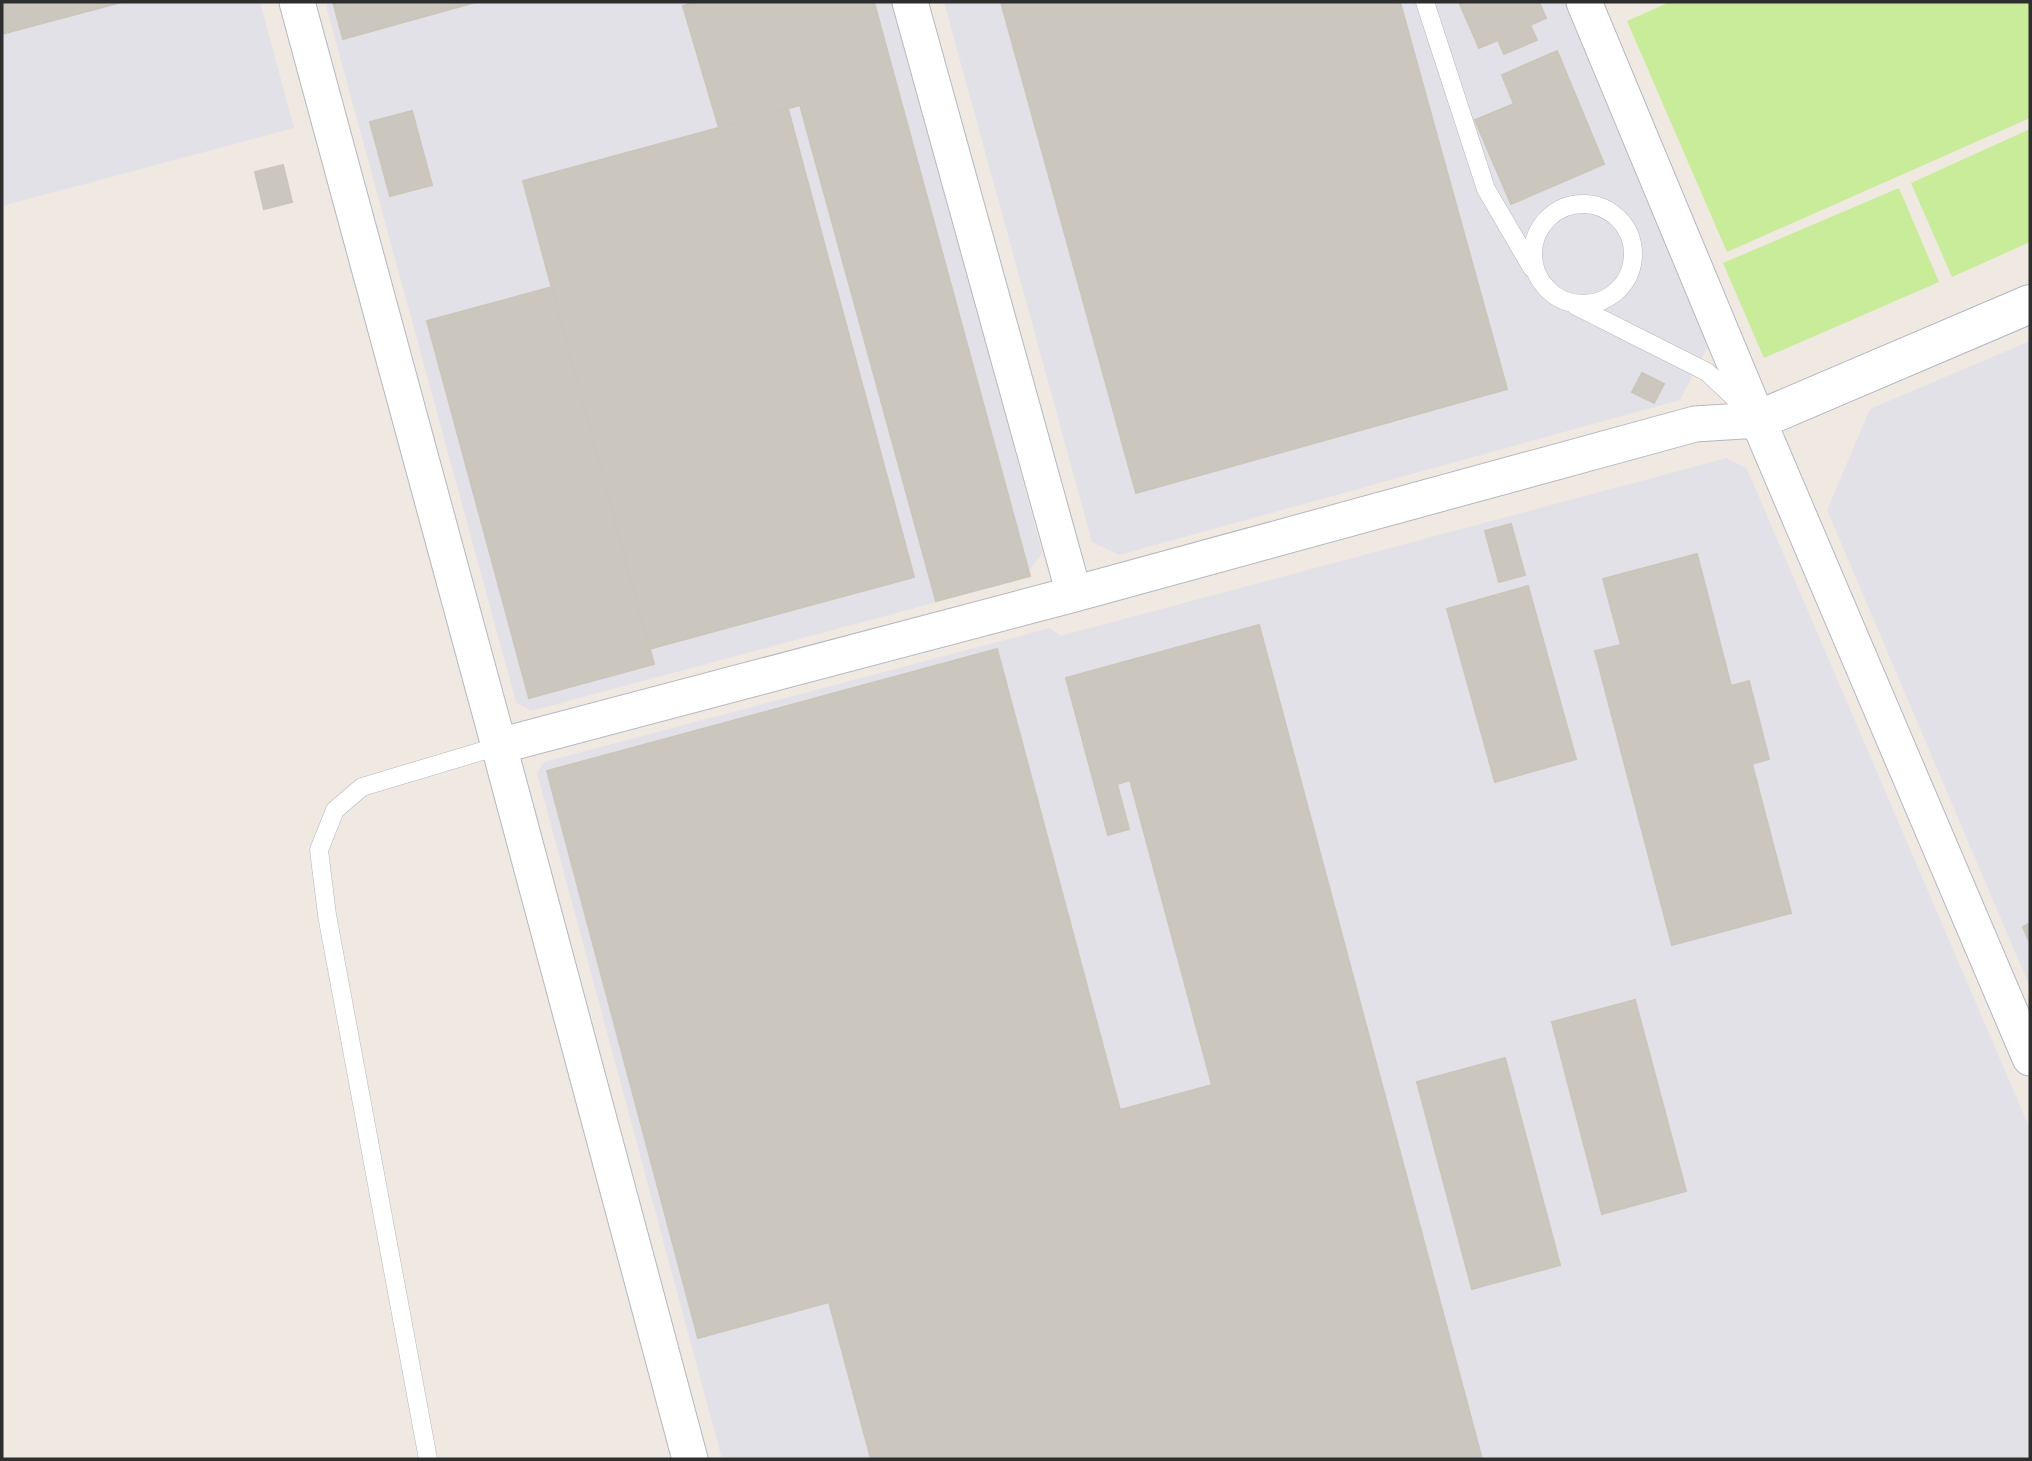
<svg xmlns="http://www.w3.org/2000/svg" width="2032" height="1461" viewBox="0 0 2032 1461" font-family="Montserrat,sans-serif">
<rect width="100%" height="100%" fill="#efe9e1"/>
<!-- industrial -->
<path fill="#e3e1e8" d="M 2,2 L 260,2 L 294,128 L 2,206 Z
M 325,2 L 895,2 L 1042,553 L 1023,579 L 531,711 L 516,702 Z
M 944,2 L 1566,2 L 1710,342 L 1680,400 L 1119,555 L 1092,542 Z
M 2030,341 L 2030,987 L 1827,510 L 1870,409 Z
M 1727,458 L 1747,469 L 2030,1129 L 2030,1459 L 722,1459 L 537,773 L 544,762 L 1050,628 L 1060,636 Z"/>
<!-- pitch -->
<path fill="#c9ec9a" d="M 1670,2 L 2030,2 L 2030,118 L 1727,252 L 1627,21 Z
M 2030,129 L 2030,242 L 1952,277 L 1911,183 Z
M 1899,188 L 1939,282 L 1764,358 L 1723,263 Z"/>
<!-- building -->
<path fill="#cbc7bf" stroke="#cbc5ba" stroke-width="2" d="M 2,2 L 122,2 L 2,34 Z
M 333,2 L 476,2 L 343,39 Z
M 698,2 L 874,2 L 1030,576 L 936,601 L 800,105 L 719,128 L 683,6 Z
M 1001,2 L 1400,2 L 1507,389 L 1136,493 Z
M 1459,2 L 1539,2 L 1546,18 L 1530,25 L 1537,40 L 1504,54 L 1498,40 L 1479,48 Z
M 1557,51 L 1604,164 L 1511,204 L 1475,120 L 1514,104 L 1502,75 Z
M 788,109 L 914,577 L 649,649 L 523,181 Z
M 412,111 L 432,185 L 390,196 L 370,122 Z
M 283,165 L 292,202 L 264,209 L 255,172 Z
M 552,287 L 654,664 L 529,698 L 427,321 Z
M 1642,373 L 1664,384 L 1654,403 L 1632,392 Z
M 1511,524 L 1525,575 L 1499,582 L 1485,531 Z
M 1697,554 L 1731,686 L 1749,681 L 1769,759 L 1752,764 L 1791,913 L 1672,945 L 1595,651 L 1621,645 L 1603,579 Z
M 1528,586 L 1576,759 L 1495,782 L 1447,609 Z
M 1259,625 L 1482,1459 L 871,1459 L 829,1302 L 698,1338 L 547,771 L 997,649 L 1120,1110 L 1212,1085 L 1130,780 L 1117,784 L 1129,829 L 1108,835 L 1066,678 Z
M 2030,923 L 2030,943 L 2023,927 Z
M 1635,1000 L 1686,1191 L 1602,1214 L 1552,1022 Z
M 1505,1058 L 1560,1265 L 1472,1289 L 1417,1082 Z"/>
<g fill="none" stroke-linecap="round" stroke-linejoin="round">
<defs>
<path id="service" d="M 1425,2 L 1486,189 L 1532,268
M1533 254a50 50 0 1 1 100 0a50 50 0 1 1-100 0Z
M 1576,306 L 1707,372 L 1743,406
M 428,1459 L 327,915 L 319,850 L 335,810 L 362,787 L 499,746"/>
<path id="minor" d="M 297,2 L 499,746 L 690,1459
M 910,2 L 1074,594
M 1584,2 L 1758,420 L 2030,1058
M 499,746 L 1074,594 L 1695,424 L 1758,420"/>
<path id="tertiary" d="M 1758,420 L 2030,304"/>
</defs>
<!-- service casing -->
<use href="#service" stroke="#b4b7c1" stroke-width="19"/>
<!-- minor casing -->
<use href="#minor" stroke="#b4b7c1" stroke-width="37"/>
<!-- tertiary casing -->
<use href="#tertiary" stroke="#b4b7c1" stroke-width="40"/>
<!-- service -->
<use href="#service" stroke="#fff" stroke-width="18"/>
<!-- minor -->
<use href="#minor" stroke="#fff" stroke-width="35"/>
<!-- tertiary -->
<use href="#tertiary" stroke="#fff" stroke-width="38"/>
</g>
<!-- border -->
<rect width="2032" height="1461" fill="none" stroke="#2e2e2e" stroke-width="7"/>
</svg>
